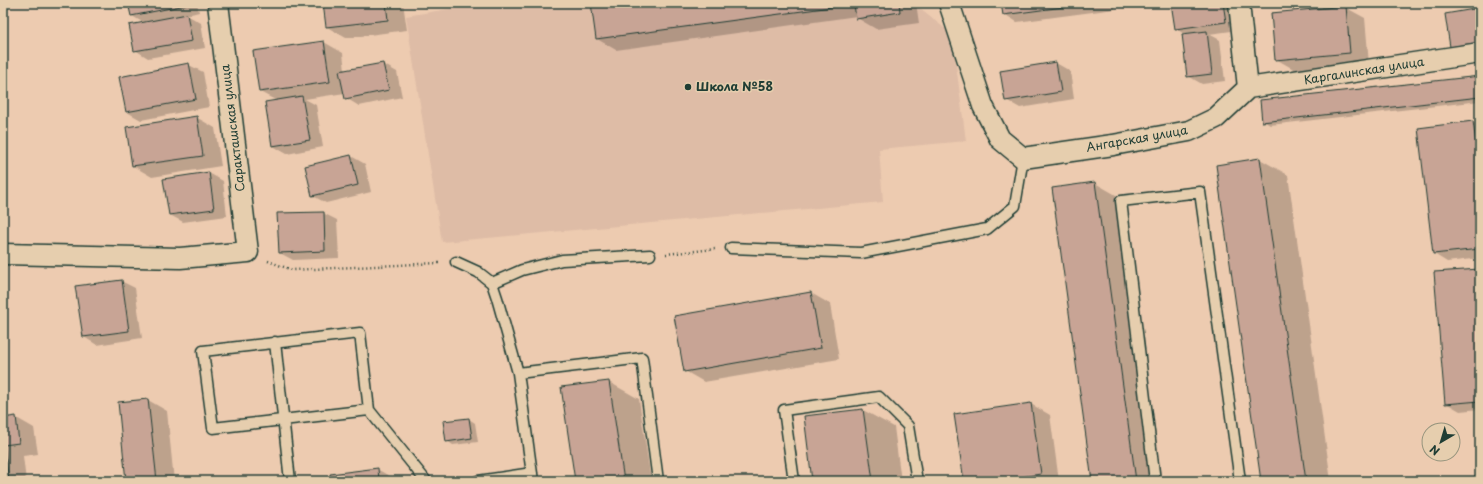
<svg xmlns="http://www.w3.org/2000/svg" width="1483" height="484" viewBox="0 0 1483 484" font-family="'Playpen Sans',sans-serif">
<rect width="100%" height="100%" fill="#edcbb0"/>
<filter id="ink" filterUnits="userSpaceOnUse"><feTurbulence type="fractalNoise" baseFrequency=".025" numOctaves="2"/><feDisplacementMap in="SourceGraphic" scale="8" xChannelSelector="R" yChannelSelector="G"/><feConvolveMatrix kernelMatrix="1 2 1 2 8 2 1 2 1" color-interpolation-filters="sRGB"/></filter>
<g filter="url(#ink)">
<!-- built -->
<path fill="#debca6" d="M 486,3 L 919,3 L 920,9 L 952,34 L 966,141 L 879,149 L 883,202 L 442,242 L 406,16 Z"/>
<!-- shadow -->
<path fill="#0003" d="M 129,3 L 197,3 L 199,12 L 187,15 L 201,23 L 205,48 L 148,58 L 135,50 L 144,23 L 132,16 Z
M 257,3 L 292,3 L 264,7 Z
M 324,3 L 403,3 L 407,30 L 346,38 L 327,27 Z
M 592,3 L 916,3 L 919,23 L 876,29 L 857,18 L 857,16 L 616,50 L 597,39 Z
M 1002,3 L 1114,3 L 1115,9 L 1017,22 L 1004,14 Z
M 1172,3 L 1235,3 L 1239,30 L 1209,34 L 1220,40 L 1225,81 L 1202,84 L 1188,76 L 1186,35 L 1176,29 Z
M 1283,3 L 1352,3 L 1352,5 L 1343,6 L 1365,18 L 1369,64 L 1295,70 L 1276,59 L 1322,9 L 1322,7 L 1294,9 Z
M 1455,3 L 1478,3 L 1460,6 Z
M 1480,9 L 1480,52 L 1465,54 L 1451,46 Z
M 324,42 L 343,53 L 345,71 L 383,64 L 397,72 L 402,97 L 359,106 L 346,98 L 345,93 L 305,99 L 316,105 L 323,147 L 287,154 L 273,146 L 277,101 L 260,92 Z
M 1056,63 L 1070,71 L 1074,99 L 1020,108 L 1006,100 L 1001,72 Z
M 189,65 L 203,72 L 209,107 L 141,120 L 127,112 Z
M 1480,77 L 1480,101 L 1270,125 L 1263,121 Z
M 196,117 L 215,128 L 221,166 L 152,177 L 133,166 Z
M 1473,122 L 1480,126 L 1480,258 L 1447,262 L 1434,254 L 1419,129 Z
M 351,156 L 365,164 L 371,192 L 326,203 L 313,196 L 306,167 Z
M 1260,159 L 1288,175 L 1331,481 L 1262,481 Z
M 209,173 L 223,181 L 227,216 L 183,222 L 170,215 L 165,180 Z
M 1095,183 L 1123,199 L 1162,481 L 1093,481 L 1053,189 Z
M 323,213 L 337,220 L 339,258 L 293,260 L 280,253 Z
M 1480,270 L 1480,409 L 1460,411 L 1446,403 Z
M 121,281 L 135,288 L 142,338 L 97,345 L 84,337 Z
M 811,293 L 830,304 L 839,359 L 704,382 L 685,371 Z
M 609,382 L 639,399 L 651,481 L 576,481 Z
M 148,400 L 167,411 L 174,481 L 128,481 Z
M 1031,404 L 1050,415 L 1059,481 L 965,481 Z
M 863,410 L 894,427 L 901,481 L 813,481 L 805,417 Z
M 15,417 L 34,428 L 38,454 L 23,456 L 26,481 L 3,481 L 3,419 Z
M 469,419 L 475,423 L 478,442 L 453,445 L 447,441 Z
M 377,469 L 398,481 L 332,481 Z"/>
<!-- building -->
<path fill="#c8a495" stroke="#1f3d34" d="M 128,3 L 186,3 L 186,5 L 131,16 Z
M 323,3 L 386,3 L 388,20 L 326,27 Z
M 591,3 L 899,3 L 900,12 L 856,19 L 854,4 L 596,39 Z
M 1001,3 L 1094,3 L 1003,15 Z
M 1171,3 L 1223,3 L 1226,22 L 1175,29 Z
M 1346,6 L 1350,53 L 1275,60 L 1271,13 Z
M 1480,8 L 1480,42 L 1450,47 L 1445,14 Z
M 187,14 L 192,41 L 134,51 L 129,25 Z
M 1207,31 L 1212,74 L 1187,77 L 1182,34 Z
M 324,41 L 330,82 L 259,92 L 253,51 Z
M 1056,62 L 1061,92 L 1005,101 L 1000,71 Z
M 189,63 L 196,99 L 126,112 L 119,77 Z
M 383,63 L 389,90 L 345,99 L 339,71 Z
M 1480,76 L 1480,97 L 1262,122 L 1260,100 Z
M 302,96 L 310,140 L 272,146 L 265,102 Z
M 197,116 L 203,156 L 132,166 L 126,127 Z
M 1473,121 L 1480,175 L 1480,249 L 1433,254 L 1418,128 Z
M 351,155 L 358,185 L 312,196 L 305,166 Z
M 1260,158 L 1306,481 L 1261,481 L 1216,165 Z
M 209,172 L 214,209 L 169,215 L 163,179 Z
M 1095,182 L 1136,481 L 1092,481 L 1052,188 Z
M 324,212 L 325,251 L 279,253 L 277,213 Z
M 1480,269 L 1480,401 L 1445,404 L 1434,272 Z
M 122,280 L 129,331 L 83,337 L 75,286 Z
M 811,292 L 821,348 L 684,372 L 674,316 Z
M 609,381 L 624,481 L 575,481 L 561,387 Z
M 148,399 L 157,481 L 126,481 L 118,402 Z
M 1031,403 L 1041,474 L 993,481 L 964,481 L 954,414 Z
M 863,409 L 873,481 L 812,481 L 804,416 Z
M 16,416 L 19,443 L 4,445 L 9,481 L 3,481 L 3,418 Z
M 469,418 L 472,438 L 446,442 L 443,421 Z
M 378,468 L 379,481 L 331,481 L 330,474 Z"/>
<g fill="none" stroke-linecap="round" stroke-linejoin="round">
<defs>
<path id="lane" d="M 731,248 L 861,253 L 987,229 L 1015,206 L 1023,158
M 456,262 L 478,272 L 492,283 L 497,298 L 518,373 L 533,481
M 492,283 L 522,270 L 562,260 L 650,255
M 275,342 L 290,481
M 518,373 L 642,358 L 658,481
M 369,410 L 213,428 L 203,351 L 360,333 L 369,410 L 426,481
M 478,481 L 532,473
M 794,481 L 784,410 L 879,397 L 908,426 L 917,481
M 1155,481 L 1121,201 L 1200,192 L 1240,481
M 1480,481 L 1480,480"/>
<path id="street" d="M 949,3 L 983,106 L 1000,139 L 1023,158 L 1113,145 L 1189,131 L 1216,118 L 1248,88 L 1239,3
M 1248,88 L 1480,53
M 3,254 L 180,258 L 248,252 L 218,3"/>
</defs>
<!-- lane casing -->
<use href="#lane" stroke="#1f3d34" stroke-width="13"/>
<!-- street casing -->
<use href="#street" stroke="#1f3d34" stroke-width="23"/>
<!-- path -->
<path stroke="#1f3d34" stroke-width="2.5" stroke-dasharray="1 3" stroke-linecap="butt" d="M 666,254 L 715,249
M 268,261 L 292,270 L 439,263"/>
<!-- lane -->
<use href="#lane" stroke="#e6ceae" stroke-width="10"/>
<!-- street -->
<use href="#street" stroke="#e6ceae" stroke-width="20"/>
</g>
</g>
<!-- markers -->
<circle fill="#1f3d34" stroke="#e6ceae" stroke-width="1.5" cx="688" cy="87" r="4"/>
<g text-anchor="middle" stroke-width="3" stroke-linejoin="round" paint-order="stroke">
<!-- street labels -->
<g font-size="12" fill="#1f3d34" stroke="#e6ceae">
<text transform="translate(1364 71) rotate(-9)" y="4">Каргалинская улица</text>
<text transform="translate(233 128) rotate(-97)" y="4">Саракташская улица</text>
<text transform="translate(1137 139) rotate(-10)" y="4">Ангарская улица</text>
</g>
<!-- poi labels -->
<g font-size="12" font-weight="bold" fill="#1f3d34" stroke="#e6ceae" text-anchor="start">
<text x="696" y="91">Школа №58</text>
</g>
</g>
<!-- margin -->
<rect width="1483" height="484" fill="none" stroke="#e6ceae" stroke-width="16"/>
<rect x="8" y="8" width="1467" height="468" fill="none" stroke="#1f3d34" stroke-width="1.5" filter="url(#ink)"/>
<!-- north arrow -->
<g transform="translate(1441 442) rotate(218)"><circle r="19" fill="#e6ceae" stroke="#96947d"/>
<path d="M0-3L7 15L0 10L-7 15Z" fill="#1f3d34"/>
<text y="-6" font-size="11" font-weight="bold" text-anchor="middle" fill="#1f3d34">N</text>
</g>
</svg>
